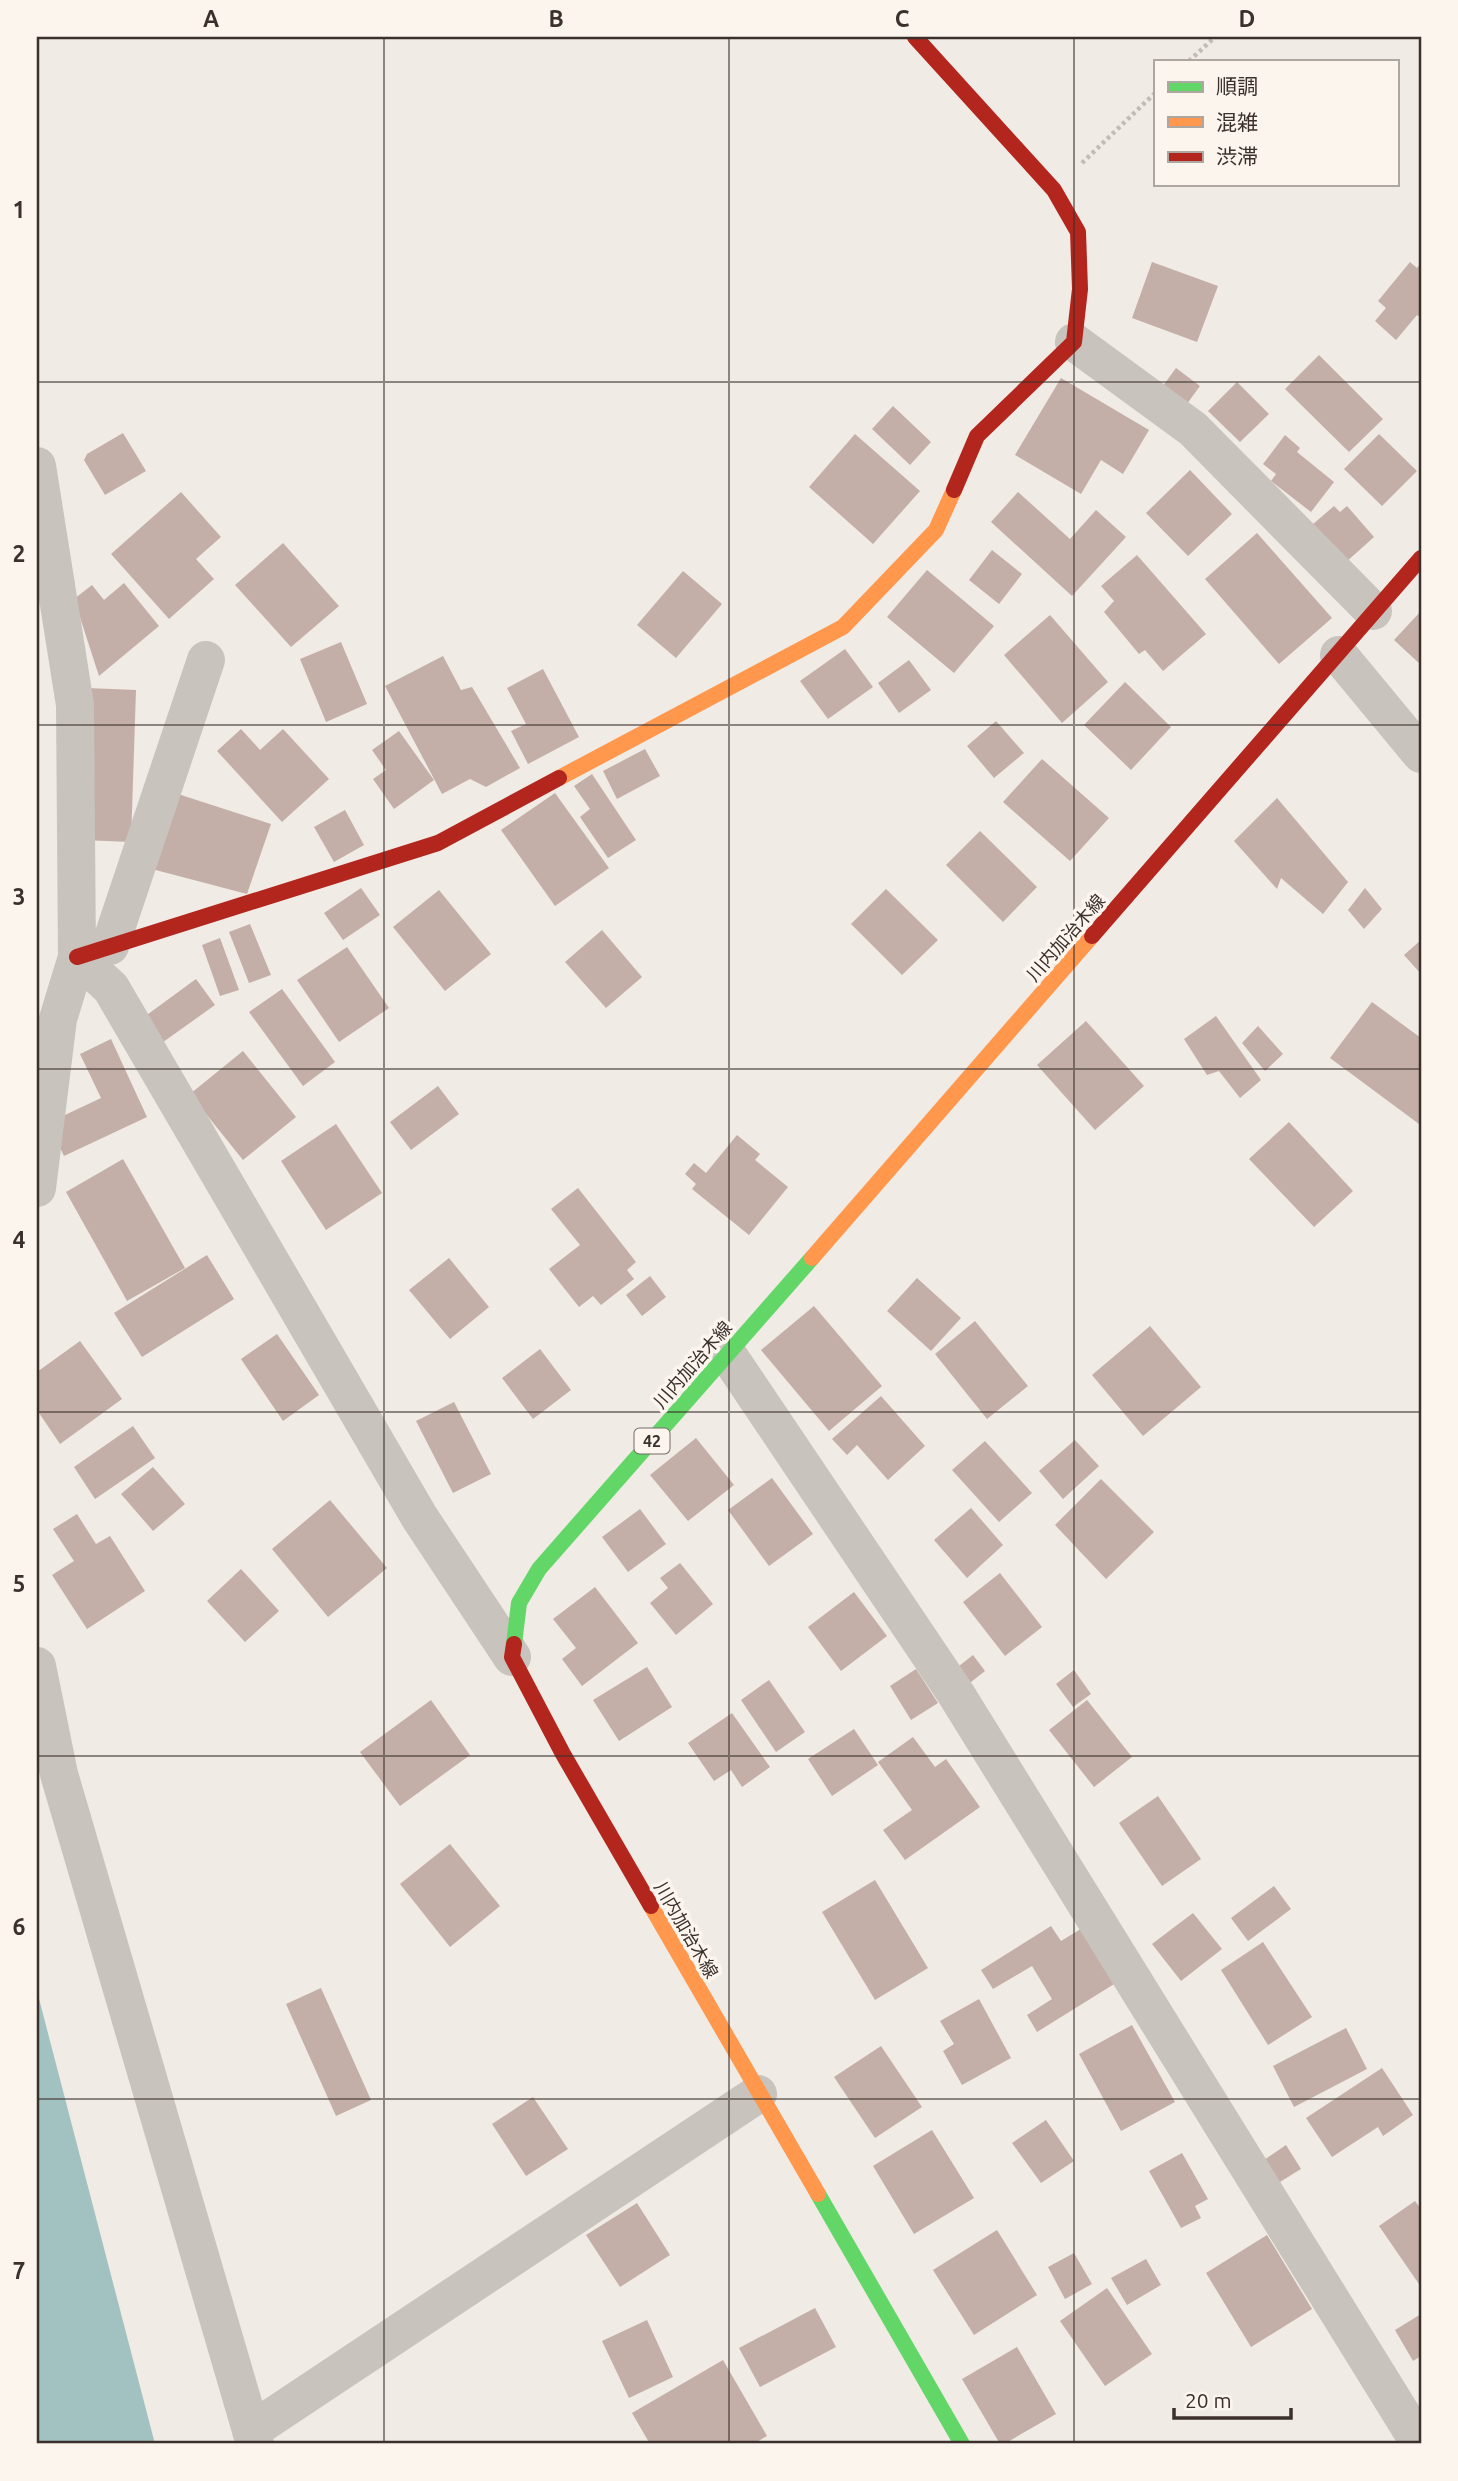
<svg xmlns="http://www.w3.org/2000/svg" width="1458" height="2481" viewBox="0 0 1458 2481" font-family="Ubuntu,'Noto Sans JP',sans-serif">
<rect width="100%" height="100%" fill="#f0ebe5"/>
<!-- water -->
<path fill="#a1c2c1" d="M 37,1991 L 155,2444 L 37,2444 Z"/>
<!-- building -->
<path fill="#c3afa7" d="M 1152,262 L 1218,286 L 1197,342 L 1132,318 Z
M 1410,262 L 1417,268 L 1421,263 L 1421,318 L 1417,315 L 1396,340 L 1375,321 L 1386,308 L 1378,301 Z
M 1319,355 L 1383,419 L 1349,452 L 1285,389 Z
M 1176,368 L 1200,386 L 1181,412 L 1157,394 Z
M 1061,378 L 1149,430 L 1123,474 L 1101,460 L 1081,494 L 1015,455 Z
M 1237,382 L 1269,414 L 1240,442 L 1208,411 Z
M 893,406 L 931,442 L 910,465 L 872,429 Z
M 123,433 L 146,471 L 105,495 L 84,460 L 87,454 Z
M 855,434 L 920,491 L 873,544 L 809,487 Z
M 1379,434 L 1417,471 L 1382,506 L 1344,469 Z
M 1285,435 L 1300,448 L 1297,452 L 1334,482 L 1311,512 L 1271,481 L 1276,474 L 1263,464 Z
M 1190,470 L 1232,514 L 1188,556 L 1146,513 Z
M 181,492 L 221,537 L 196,559 L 214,579 L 169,619 L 111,554 Z
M 1018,492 L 1070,539 L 1096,510 L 1126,537 L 1072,596 L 991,522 Z
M 1334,506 L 1340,512 L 1347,506 L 1374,537 L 1345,563 L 1312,525 Z
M 1257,533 L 1332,618 L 1279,664 L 1205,579 Z
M 283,543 L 339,606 L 291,647 L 235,585 Z
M 992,550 L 1022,574 L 999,604 L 969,580 Z
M 1137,555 L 1206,634 L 1163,671 L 1145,650 L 1139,654 L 1104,612 L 1114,601 L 1101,586 Z
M 927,570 L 994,626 L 954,673 L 887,617 Z
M 683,571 L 722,604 L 676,658 L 637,625 Z
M 124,583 L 159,626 L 99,676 L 74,599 L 92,585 L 104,600 Z
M 1421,611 L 1421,665 L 1394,640 Z
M 1050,615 L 1108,682 L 1062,723 L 1004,655 Z
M 341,642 L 367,704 L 326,722 L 300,659 Z
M 845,649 L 873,687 L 828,719 L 800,681 Z
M 443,656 L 461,690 L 472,687 L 520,768 L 486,787 L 470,779 L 442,794 L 385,686 Z
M 909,660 L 931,690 L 899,713 L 878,683 Z
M 543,669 L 579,737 L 528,764 L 511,731 L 526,724 L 507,688 Z
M 1125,682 L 1171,727 L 1131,770 L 1084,725 Z
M 87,688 L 136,690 L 131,842 L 82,840 Z
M 996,721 L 1024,753 L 994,778 L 967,746 Z
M 241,729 L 260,750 L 283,729 L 329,779 L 282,822 L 217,751 Z
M 399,731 L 434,780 L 394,809 L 373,779 L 386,770 L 372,750 Z
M 645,749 L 660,776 L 617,799 L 603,771 Z
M 1042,759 L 1109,818 L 1070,861 L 1003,802 Z
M 592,774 L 636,840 L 608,858 L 580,817 L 590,809 L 574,786 Z
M 555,793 L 609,868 L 555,906 L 501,830 Z
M 178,794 L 271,824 L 247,894 L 148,868 Z
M 1277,798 L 1348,882 L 1323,914 L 1281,878 L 1277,889 L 1234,841 Z
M 345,810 L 364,845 L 334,862 L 314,827 Z
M 980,831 L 1037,887 L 1003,922 L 946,865 Z
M 361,888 L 380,915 L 343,940 L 324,913 Z
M 1365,888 L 1382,909 L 1364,929 L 1348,910 Z
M 886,889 L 938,940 L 902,975 L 851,924 Z
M 439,890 L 491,954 L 445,991 L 393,927 Z
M 250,924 L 271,975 L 249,983 L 229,932 Z
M 602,930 L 642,977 L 606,1008 L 565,962 Z
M 220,938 L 239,990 L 220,996 L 202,945 Z
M 1421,940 L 1421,974 L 1404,955 Z
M 347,947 L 389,1008 L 339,1042 L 297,980 Z
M 196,979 L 215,1005 L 159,1045 L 140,1020 Z
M 282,989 L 335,1062 L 303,1086 L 249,1012 Z
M 1372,1002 L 1421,1038 L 1421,1122 L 1419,1124 L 1330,1058 Z
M 1216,1016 L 1261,1080 L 1240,1098 L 1219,1071 L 1207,1075 L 1184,1039 Z
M 1086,1021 L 1144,1086 L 1095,1130 L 1037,1065 Z
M 1258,1026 L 1283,1054 L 1265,1071 L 1242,1043 Z
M 111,1039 L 147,1117 L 64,1156 L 48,1123 L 101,1098 L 80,1054 Z
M 243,1051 L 296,1117 L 243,1160 L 190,1094 Z
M 438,1086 L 459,1114 L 411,1150 L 390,1122 Z
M 1289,1122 L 1353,1191 L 1314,1227 L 1249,1159 Z
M 336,1124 L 382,1193 L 326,1230 L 281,1161 Z
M 737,1135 L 760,1154 L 755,1160 L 788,1187 L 749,1235 L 692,1189 L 696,1184 L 685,1174 L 694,1163 L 706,1173 Z
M 123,1159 L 185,1268 L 127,1301 L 66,1192 Z
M 578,1188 L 636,1262 L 627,1270 L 634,1279 L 601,1305 L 593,1296 L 579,1307 L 549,1269 L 580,1245 L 551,1209 Z
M 207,1255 L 234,1299 L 142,1357 L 114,1313 Z
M 449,1258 L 489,1307 L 450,1339 L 409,1290 Z
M 650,1276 L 666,1297 L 642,1316 L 626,1295 Z
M 917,1278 L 961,1318 L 931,1351 L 887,1311 Z
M 814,1306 L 882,1386 L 829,1431 L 761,1350 Z
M 975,1321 L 1028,1386 L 987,1419 L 935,1354 Z
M 1150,1326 L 1201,1387 L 1143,1436 L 1092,1375 Z
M 277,1334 L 319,1395 L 283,1421 L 241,1359 Z
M 80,1341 L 122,1399 L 60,1444 L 37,1410 L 37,1372 Z
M 540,1349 L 571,1390 L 533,1419 L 502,1378 Z
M 881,1396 L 925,1446 L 888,1480 L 857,1445 L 847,1455 L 832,1439 Z
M 454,1402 L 491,1474 L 453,1493 L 416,1421 Z
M 133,1426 L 155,1458 L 95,1499 L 74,1467 Z
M 696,1438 L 734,1485 L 688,1521 L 650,1475 Z
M 1075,1440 L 1099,1466 L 1063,1499 L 1039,1471 Z
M 985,1441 L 1032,1493 L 999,1522 L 952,1470 Z
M 153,1467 L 185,1504 L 153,1531 L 121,1494 Z
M 772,1478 L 813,1534 L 769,1566 L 728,1510 Z
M 1101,1479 L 1154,1532 L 1106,1579 L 1055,1525 Z
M 330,1500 L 387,1568 L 328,1617 L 272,1549 Z
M 971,1508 L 1003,1545 L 967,1578 L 934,1540 Z
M 640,1509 L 666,1544 L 628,1572 L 602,1537 Z
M 77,1514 L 96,1544 L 110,1536 L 145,1591 L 87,1629 L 52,1575 L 74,1561 L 53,1529 Z
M 680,1563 L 713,1604 L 676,1635 L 650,1603 L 668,1588 L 660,1578 Z
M 241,1569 L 279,1611 L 245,1642 L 207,1601 Z
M 1000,1573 L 1042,1627 L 1005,1656 L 963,1602 Z
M 595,1587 L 638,1643 L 582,1686 L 562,1659 L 576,1648 L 553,1619 Z
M 854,1592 L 887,1636 L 841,1671 L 808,1627 Z
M 973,1655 L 985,1671 L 966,1686 L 954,1670 Z
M 647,1667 L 672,1707 L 619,1741 L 593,1700 Z
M 916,1669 L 938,1703 L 911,1720 L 890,1686 Z
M 1074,1670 L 1091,1694 L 1073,1707 L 1056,1684 Z
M 769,1680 L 805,1732 L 776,1752 L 741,1700 Z
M 431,1700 L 470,1755 L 400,1806 L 360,1752 Z
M 1087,1700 L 1132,1757 L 1094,1787 L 1049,1730 Z
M 732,1713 L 770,1767 L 742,1787 L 731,1770 L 714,1781 L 688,1743 Z
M 854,1729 L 878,1765 L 832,1796 L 808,1759 Z
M 913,1737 L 935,1767 L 946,1759 L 980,1807 L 905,1860 L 883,1830 L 912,1810 L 878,1762 Z
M 1158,1796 L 1201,1859 L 1162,1886 L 1119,1823 Z
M 450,1844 L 500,1906 L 450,1947 L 400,1884 Z
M 875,1880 L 928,1968 L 875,2000 L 822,1912 Z
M 1274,1886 L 1291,1909 L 1248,1941 L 1231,1918 Z
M 1193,1913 L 1222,1949 L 1181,1981 L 1152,1944 Z
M 1051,1926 L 1061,1941 L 1084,1927 L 1119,1981 L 1037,2032 L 1027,2015 L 1052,1999 L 1032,1966 L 993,1989 L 981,1970 Z
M 1263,1942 L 1312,2017 L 1268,2045 L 1221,1970 Z
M 321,1988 L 371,2100 L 336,2116 L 286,2004 Z
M 979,1999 L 1011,2058 L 962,2085 L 943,2051 L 954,2044 L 940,2021 Z
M 1132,2025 L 1175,2102 L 1121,2131 L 1079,2054 Z
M 1346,2028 L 1367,2069 L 1294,2107 L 1273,2066 Z
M 881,2046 L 922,2107 L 875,2138 L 834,2077 Z
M 1382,2068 L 1413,2115 L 1383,2136 L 1378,2127 L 1332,2157 L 1306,2118 Z
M 533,2097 L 568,2149 L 526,2176 L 492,2124 Z
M 1046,2120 L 1074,2161 L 1041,2183 L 1012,2143 Z
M 932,2130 L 974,2198 L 914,2234 L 873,2166 Z
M 1286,2145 L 1301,2169 L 1275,2185 L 1261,2162 Z
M 1182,2153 L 1208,2199 L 1195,2206 L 1201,2218 L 1181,2228 L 1149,2171 Z
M 1415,2201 L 1421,2209 L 1421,2287 L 1379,2226 Z
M 637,2203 L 670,2255 L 620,2287 L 586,2235 Z
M 997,2230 L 1037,2295 L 974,2335 L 933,2270 Z
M 1267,2235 L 1312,2309 L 1251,2347 L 1206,2273 Z
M 1074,2253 L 1092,2284 L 1065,2299 L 1048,2267 Z
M 1146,2259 L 1161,2285 L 1127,2305 L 1111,2278 Z
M 1107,2288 L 1152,2354 L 1105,2386 L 1060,2321 Z
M 815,2308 L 836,2347 L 760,2387 L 739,2348 Z
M 1421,2314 L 1421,2356 L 1413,2361 L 1395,2330 Z
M 647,2320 L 673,2377 L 629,2398 L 602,2341 Z
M 1017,2347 L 1056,2414 L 1004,2444 L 1000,2444 L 962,2379 Z
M 723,2360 L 767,2436 L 753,2444 L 650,2444 L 632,2413 Z"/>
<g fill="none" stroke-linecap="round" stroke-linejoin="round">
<!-- path -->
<path stroke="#c2bbb6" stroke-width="4.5" stroke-dasharray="3.5 3.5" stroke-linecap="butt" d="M 1189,61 L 1215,37
M 1082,163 L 1155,93"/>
<!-- street -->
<path stroke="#c9c3be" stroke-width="38" d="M 1074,342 L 1193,429 L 1373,611
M 37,466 L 75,705 L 77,957 L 58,1019 L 37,1188
M 1339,655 L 1421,754
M 110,946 L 206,660
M 77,957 L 111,988 L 420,1518 L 512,1657
M 728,1355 L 956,1694 L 1420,2444
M 37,1666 L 59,1774 L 255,2444
M 251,2431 L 758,2094"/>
<!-- fast -->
<path stroke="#63d668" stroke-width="16" d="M 514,1644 L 519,1603 L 539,1569 L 812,1258
M 818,2194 L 962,2444"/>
<!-- slow -->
<path stroke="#ff974d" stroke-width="16" d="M 559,778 L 843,627 L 936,530 L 954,490
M 812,1258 L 1092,936
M 651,1906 L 818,2194"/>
<!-- jam -->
<path stroke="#b3261e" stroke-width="16" d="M 915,37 L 1054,190 L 1078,232 L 1080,289 L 1074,342 L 977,436 L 954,490
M 1092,936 L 1421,558
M 77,957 L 438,843 L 559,778
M 514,1644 L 512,1657 L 563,1754 L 651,1906"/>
</g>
<!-- grid -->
<path fill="none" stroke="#3b302b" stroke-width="2" stroke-opacity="0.55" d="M 384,37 L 384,2444M 729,37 L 729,2444M 1074,37 L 1074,2444M 37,382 L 1421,382M 37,725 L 1421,725M 37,1069 L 1421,1069M 37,1412 L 1421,1412M 37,1756 L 1421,1756M 37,2099 L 1421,2099"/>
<g text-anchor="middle" stroke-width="7" stroke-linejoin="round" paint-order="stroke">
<!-- shield labels -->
<rect fill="#fbf5ee" stroke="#756b66" stroke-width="2" x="634.5" y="1428.5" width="35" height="25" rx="5"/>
<g font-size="16" font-weight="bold" fill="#3b302b">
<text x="652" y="1447">42</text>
</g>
<!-- street labels -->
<g font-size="18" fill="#3b302b" stroke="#fbf5ee">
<text transform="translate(1066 938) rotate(-49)" y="6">川内加治木線</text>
<text transform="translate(693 1365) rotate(-49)" y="6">川内加治木線</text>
<text transform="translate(686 1930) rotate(60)" y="6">川内加治木線</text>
</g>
</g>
<!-- border -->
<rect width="1458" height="2481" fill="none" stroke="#fbf5ee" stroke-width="77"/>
<!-- legend -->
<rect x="1154" y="60" width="245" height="126" fill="#fbf5ee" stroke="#aea6a0" stroke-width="2"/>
<rect x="1168" y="82" width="35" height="10" fill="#63d668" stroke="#aea6a0" stroke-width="2"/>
<text x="1216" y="94" font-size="21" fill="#3b302b">順調</text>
<rect x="1168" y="117" width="35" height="10" fill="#ff974d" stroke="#aea6a0" stroke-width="2"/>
<text x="1216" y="130" font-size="21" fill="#3b302b">混雑</text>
<rect x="1168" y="152" width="35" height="10" fill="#b3261e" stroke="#aea6a0" stroke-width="2"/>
<text x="1216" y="164" font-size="21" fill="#3b302b">渋滞</text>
<!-- scale -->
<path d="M1174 2408v10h117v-10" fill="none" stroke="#3b302b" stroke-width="3.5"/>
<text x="1185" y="2408" font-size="21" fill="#3b302b" stroke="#fbf5ee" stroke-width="5" paint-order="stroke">20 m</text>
<rect x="38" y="38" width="1382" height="2404" fill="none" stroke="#3b302b" stroke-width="2.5"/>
<g font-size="23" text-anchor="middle" font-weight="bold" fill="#3b302b">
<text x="211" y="27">A</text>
<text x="556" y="27">B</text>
<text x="902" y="27">C</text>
<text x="1247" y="27">D</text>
<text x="19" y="218">1</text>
<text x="19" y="562">2</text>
<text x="19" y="905">3</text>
<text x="19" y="1248">4</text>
<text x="19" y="1592">5</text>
<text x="19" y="1935">6</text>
<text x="19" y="2279">7</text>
</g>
</svg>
